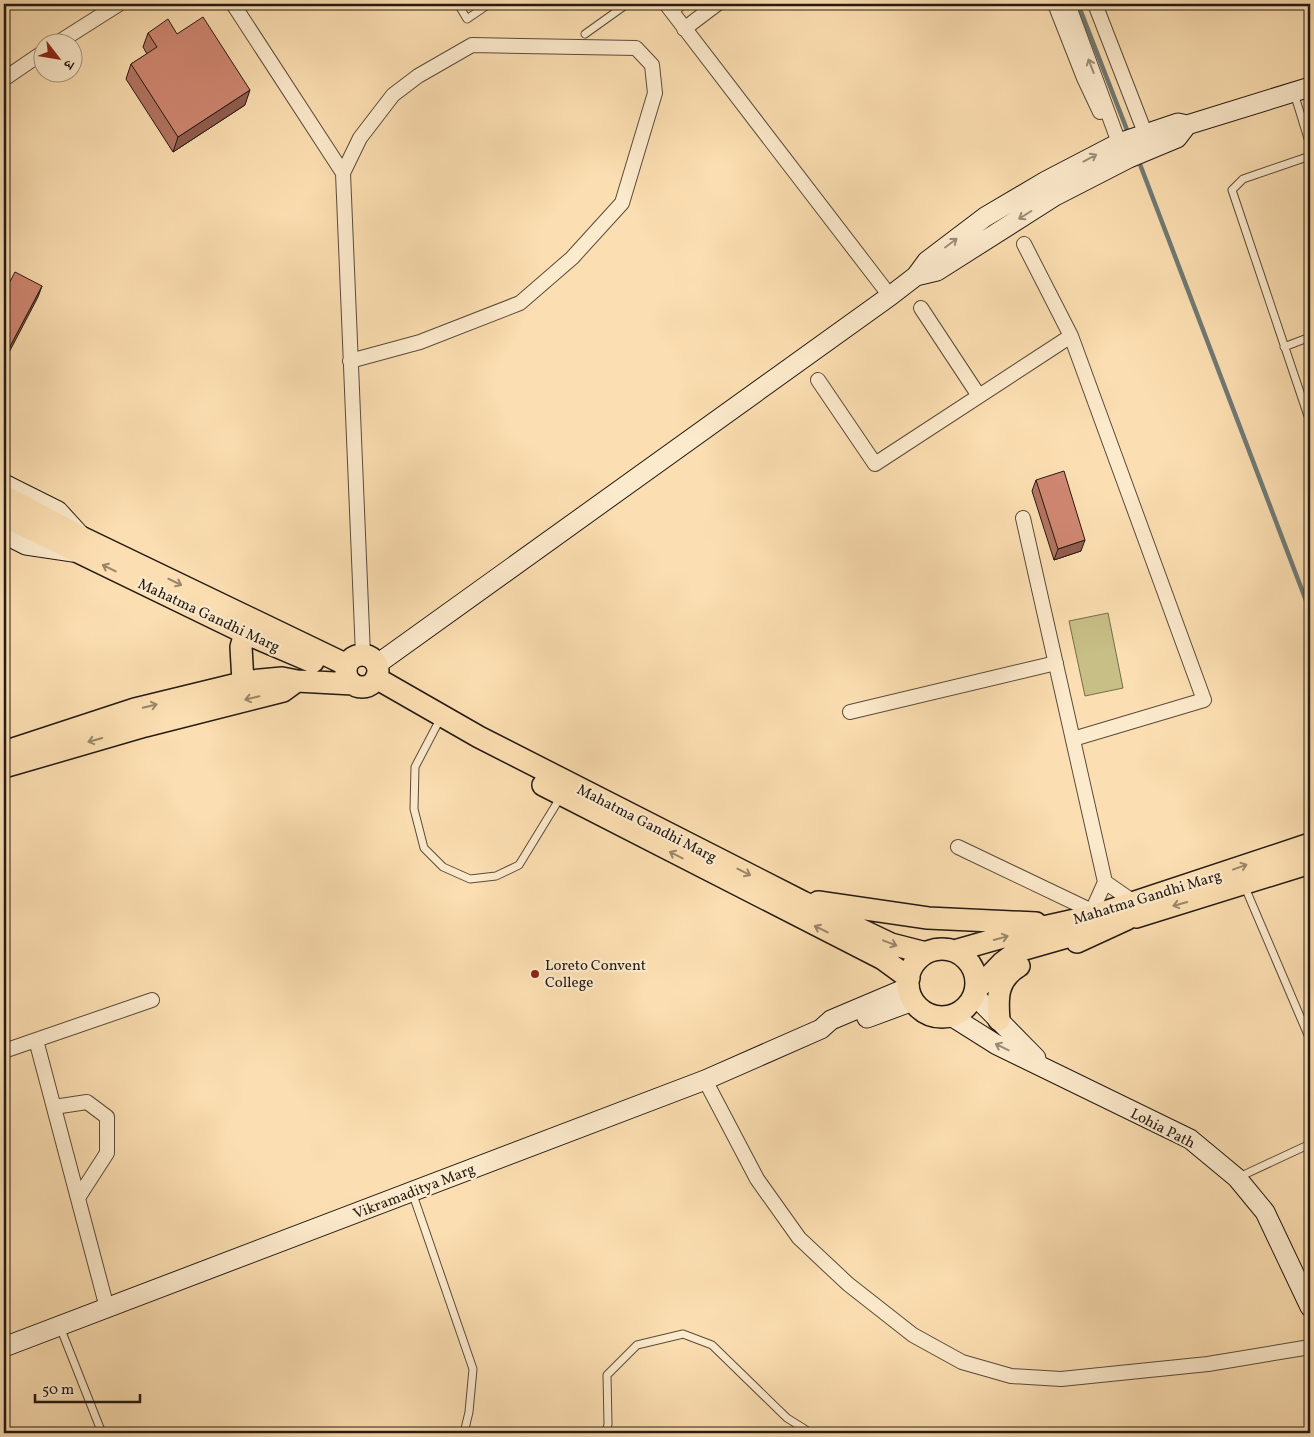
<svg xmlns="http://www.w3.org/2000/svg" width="1314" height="1437" viewBox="0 0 1314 1437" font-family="Vollkorn,'Noto Serif Devanagari',serif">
<rect width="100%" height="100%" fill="#fbdeb1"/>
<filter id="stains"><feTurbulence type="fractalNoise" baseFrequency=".004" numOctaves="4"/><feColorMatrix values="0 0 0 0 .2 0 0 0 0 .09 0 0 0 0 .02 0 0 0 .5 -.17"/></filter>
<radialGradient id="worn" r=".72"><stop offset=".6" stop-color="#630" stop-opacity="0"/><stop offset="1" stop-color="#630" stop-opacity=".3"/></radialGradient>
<!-- green -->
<path fill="#c7bf86" stroke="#766c4c" d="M 1108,613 L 1123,688 L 1085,696 L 1069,621 Z"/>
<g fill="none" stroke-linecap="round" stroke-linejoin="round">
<!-- stream -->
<path stroke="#707a75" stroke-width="4.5" d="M 1078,4 L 1129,135
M 1138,159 L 1310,611"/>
<defs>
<path id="lane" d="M 458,4 L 467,19 L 489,4
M 673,13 L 685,4
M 585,34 L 627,4
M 1294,93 L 1310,145
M 1310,156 L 1243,179 L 1232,190 L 1310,422
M 1284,347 L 1310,337
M 437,725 L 415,767 L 414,809 L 424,848 L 443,867 L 470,879 L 496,876 L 519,865 L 560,798
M 1244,885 L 1308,1035 L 1310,1034
M 1237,1178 L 1310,1144
M 412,1192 L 473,1369 L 469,1412 L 464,1433
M 60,1327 L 102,1433
M 606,1433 L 608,1424 L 607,1375 L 637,1345 L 683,1334 L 712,1345 L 787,1418 L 811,1433"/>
<path id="street" d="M 233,4 L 343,173
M 666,4 L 890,296
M 1055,4 L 1084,78 L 1100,112
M 1068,4 L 1122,151
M 1095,4 L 1149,143
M 684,29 L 717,4
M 59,42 L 119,4
M 4,79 L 42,53
M 1024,244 L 1071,336 L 1204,700 L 1073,739
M 921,308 L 979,396
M 350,361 L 420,342 L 520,303 L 572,258 L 622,203 L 655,93 L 652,65 L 636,48 L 472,45 L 418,76 L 393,95 L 360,138 L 343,173 L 363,655
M 818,380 L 875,464 L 1071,336
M 1023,518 L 1105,882
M 850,712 L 1056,663
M 958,847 L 1092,911
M 1093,916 L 1092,911 L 1105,882 L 1128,898 L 1130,904
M 36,1040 L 107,1308
M 4,1051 L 152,1000
M 705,1080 L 757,1179 L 799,1238 L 848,1284 L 913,1335 L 962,1362 L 1011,1376 L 1061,1379 L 1208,1364 L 1310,1347
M 54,1107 L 87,1102 L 107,1117 L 107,1153 L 78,1198"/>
<path id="secondary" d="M 916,276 L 937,271 L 1055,196 L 1129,158 L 1177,138 L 1187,125
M 4,484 L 58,511 L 79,534
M 4,534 L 26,545 L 73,552
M 376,665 L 890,296 L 916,276 L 927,261 L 985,217 L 1046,181 L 1119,143 L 1178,123 L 1187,125 L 1310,87
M 974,995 L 1036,1058
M 951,1016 L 997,1045 L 1190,1139 L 1237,1178 L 1265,1212 L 1310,1307
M 867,1018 L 913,1001
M 4,1347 L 705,1080 L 821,1029 L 831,1020 L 909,987"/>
<path id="primary" d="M 4,496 L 83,538 L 347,665
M 4,516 L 245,633 L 313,662
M346 671a16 16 0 1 1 32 0a16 16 0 1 1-32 0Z
M 376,678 L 479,737 L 803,902 L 891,944 L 926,953
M 243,682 L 241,647 L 245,633
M 4,752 L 135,709 L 250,681 L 282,678 L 297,681 L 353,684
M 4,767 L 145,726 L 283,691 L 294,683
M 543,785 L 883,959 L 909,978
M 818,902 L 928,918 L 1036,923
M 1136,917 L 1310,863
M 1077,942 L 1127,919
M908 983a34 34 0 1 1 68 0a34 34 0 1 1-68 0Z
M 954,951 L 1021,932 L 1093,916 L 1310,844
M 975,991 L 1002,963 L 1018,951 L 1088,931
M 999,1020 C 997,997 997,979 1019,966"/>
</defs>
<!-- lane casing -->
<use href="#lane" stroke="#5a4b3a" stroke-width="9"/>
<!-- street casing -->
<use href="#street" stroke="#5a4b3a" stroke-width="16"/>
<!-- secondary casing -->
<use href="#secondary" stroke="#241a13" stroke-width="21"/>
<!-- primary casing -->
<use href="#primary" stroke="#241a13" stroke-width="24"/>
<!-- lane -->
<use href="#lane" stroke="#fceacc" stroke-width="7"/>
<!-- street -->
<use href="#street" stroke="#fceacc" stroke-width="14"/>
<!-- secondary -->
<use href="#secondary" stroke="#fceacc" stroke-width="19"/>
<!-- primary -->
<use href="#primary" stroke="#fbdeb1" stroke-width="21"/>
</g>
<!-- wall -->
<path fill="#b37462" stroke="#241a13" d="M 148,33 L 177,34 L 245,105 L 173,152 L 126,79 L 131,64 L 147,54 L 143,47 Z
M 1036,480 L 1081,551 L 1054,560 L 1032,491 Z"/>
<!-- shaded-wall -->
<path fill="#925e50" stroke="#241a13" d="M 250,90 L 245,105 L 173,152 L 178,137 Z
M 42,286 L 38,297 L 4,362 L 6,354 Z
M 1085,540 L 1081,551 L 1054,560 L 1058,549 Z"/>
<!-- building -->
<path fill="#d08772" stroke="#241a13" d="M 203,17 L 250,90 L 178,137 L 131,64 L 157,47 L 148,33 L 168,19 L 177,34 Z
M 15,272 L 42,286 L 6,354 L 4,353 L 4,293 Z
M 1064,471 L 1085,540 L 1058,549 L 1036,480 Z"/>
<!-- one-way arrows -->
<defs><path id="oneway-shaft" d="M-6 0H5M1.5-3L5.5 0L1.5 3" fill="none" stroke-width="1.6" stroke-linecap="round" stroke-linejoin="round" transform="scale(1.25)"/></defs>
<g stroke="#9b8c79">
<use href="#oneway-shaft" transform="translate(1091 66) rotate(-111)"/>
<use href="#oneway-shaft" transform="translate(1090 158) rotate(-28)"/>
<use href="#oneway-shaft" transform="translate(1025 215) rotate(148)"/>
<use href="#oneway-shaft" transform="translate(951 243) rotate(-37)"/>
<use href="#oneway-shaft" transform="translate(1002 1047) rotate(-154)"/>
</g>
<g stroke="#9a866a">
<use href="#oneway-shaft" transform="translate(109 568) rotate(-154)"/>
<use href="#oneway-shaft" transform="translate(175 582) rotate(26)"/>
<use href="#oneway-shaft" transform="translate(252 698) rotate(167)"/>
<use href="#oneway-shaft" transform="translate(150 706) rotate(-14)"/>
<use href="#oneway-shaft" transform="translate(95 740) rotate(164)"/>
<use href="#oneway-shaft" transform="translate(676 855) rotate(-153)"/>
<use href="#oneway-shaft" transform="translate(1240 867) rotate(-20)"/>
<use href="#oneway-shaft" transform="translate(744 872) rotate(27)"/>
<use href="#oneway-shaft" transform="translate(1180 904) rotate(164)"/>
<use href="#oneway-shaft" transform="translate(821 929) rotate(-154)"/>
<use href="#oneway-shaft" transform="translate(1001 938) rotate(-15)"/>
<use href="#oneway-shaft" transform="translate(890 943) rotate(21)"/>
</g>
<!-- markers -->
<circle fill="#8f2418" stroke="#fceacc" stroke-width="2" cx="535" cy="974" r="5"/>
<g text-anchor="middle" stroke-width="4.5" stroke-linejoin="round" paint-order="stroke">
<!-- street labels -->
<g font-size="15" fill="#241a13" stroke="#fceacc">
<text transform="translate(209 615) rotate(25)" y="5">Mahatma Gandhi Marg</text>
<text transform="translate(647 823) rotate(27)" y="5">Mahatma Gandhi Marg</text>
<text transform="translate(1147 897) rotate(-17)" y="5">Mahatma Gandhi Marg</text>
<text transform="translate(1163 1128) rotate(27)" y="5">Lohia Path</text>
<text transform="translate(414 1191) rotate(-21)" y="5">Vikramaditya Marg</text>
</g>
<!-- poi labels -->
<g font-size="15" fill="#241a13" stroke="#fceacc" text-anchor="start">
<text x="545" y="970">Loreto Convent<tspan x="545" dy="17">College</tspan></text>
</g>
</g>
<!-- margin -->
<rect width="1314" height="1437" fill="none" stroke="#fbdeb1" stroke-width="20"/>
<rect x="5" y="5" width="1304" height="1427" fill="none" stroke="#241a13" stroke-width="2.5"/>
<rect x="10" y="10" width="1294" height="1417" fill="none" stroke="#241a13"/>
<!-- north arrow -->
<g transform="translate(58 58) rotate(121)"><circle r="24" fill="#fceacc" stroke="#a69782"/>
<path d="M0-4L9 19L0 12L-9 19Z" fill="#8f2418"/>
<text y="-8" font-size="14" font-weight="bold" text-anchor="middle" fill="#241a13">उ</text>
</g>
<!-- scale -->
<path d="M35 1394v8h105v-8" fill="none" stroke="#241a13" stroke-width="2.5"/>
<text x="42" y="1394" font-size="15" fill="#241a13" stroke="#fceacc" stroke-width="4" paint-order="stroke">50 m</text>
<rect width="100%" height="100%" filter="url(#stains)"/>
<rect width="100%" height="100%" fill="url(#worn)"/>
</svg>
